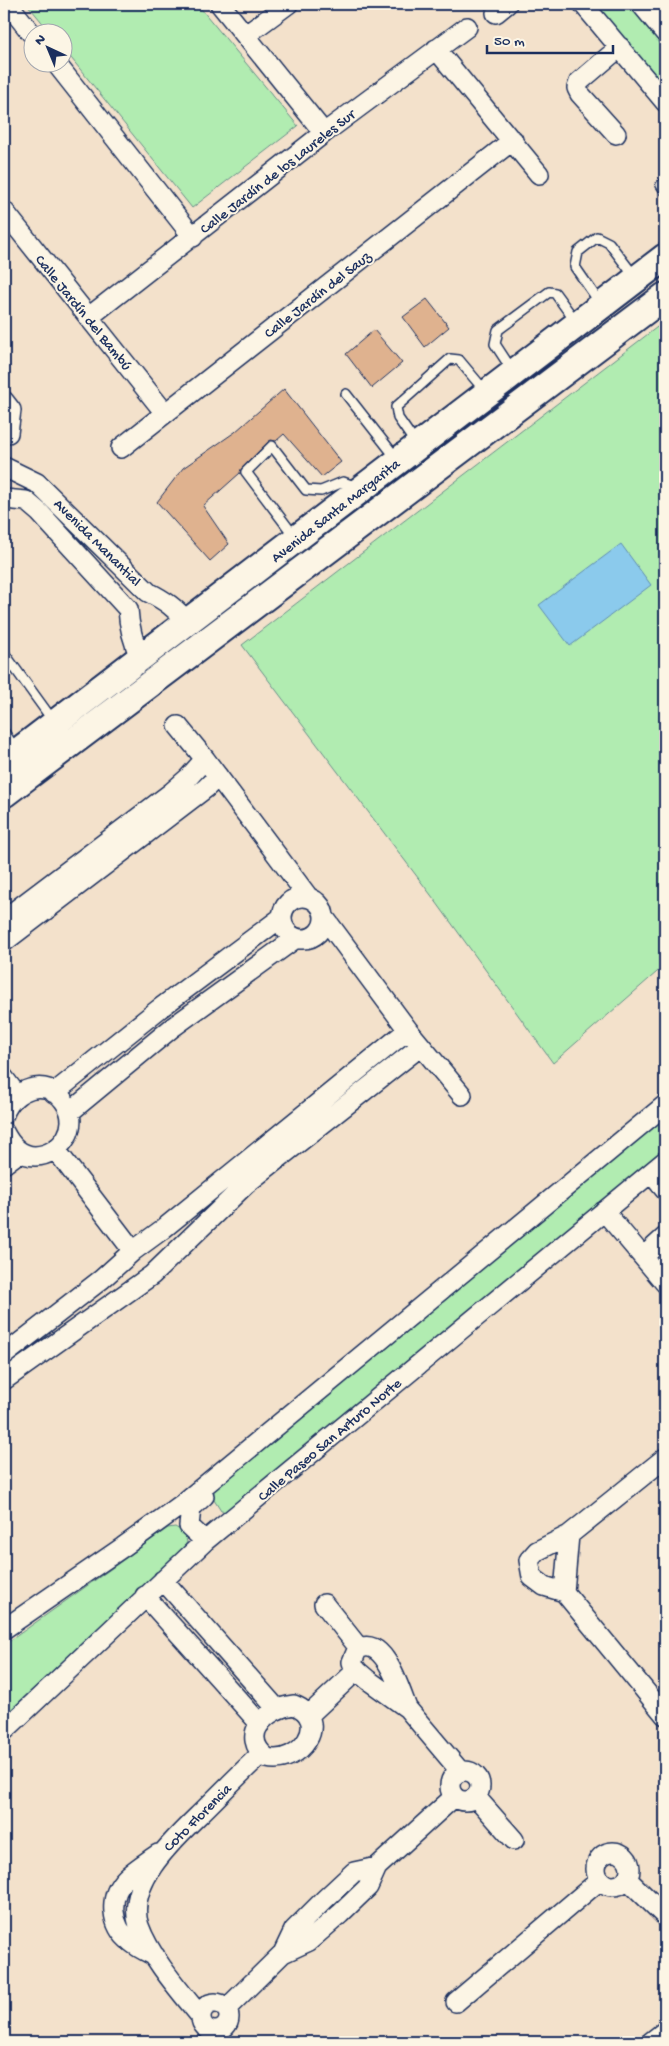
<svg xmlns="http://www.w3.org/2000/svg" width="669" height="2046" viewBox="0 0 669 2046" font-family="'Gochi Hand',sans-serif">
<rect width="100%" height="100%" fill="#f3e1cb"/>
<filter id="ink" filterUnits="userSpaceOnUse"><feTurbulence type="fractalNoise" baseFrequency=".02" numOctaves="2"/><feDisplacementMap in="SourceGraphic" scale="10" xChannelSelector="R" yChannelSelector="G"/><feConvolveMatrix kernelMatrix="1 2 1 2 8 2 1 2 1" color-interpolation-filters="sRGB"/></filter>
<g filter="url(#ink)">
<!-- green -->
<path fill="#b1ecb1" stroke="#668e88" d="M 27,4 L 197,4 L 298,126 L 192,208 L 63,48 L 62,32 L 50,32 Z
M 595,4 L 631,4 L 665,46 L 665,87 Z
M 665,321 L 665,965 L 553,1063 L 434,899 L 242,645 Z
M 665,1117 L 665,1151 L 229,1512 L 221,1511 L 207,1489 Z
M 175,1527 L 184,1532 L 187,1542 L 183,1549 L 4,1716 L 4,1645 L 168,1528 Z"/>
<!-- water -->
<path fill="#8bcaec" stroke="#5e8cb3" d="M 621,544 L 651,585 L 570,646 L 539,605 Z"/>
<!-- building -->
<path fill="#dfb28f" stroke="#1b2f5e" d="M 427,299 L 449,327 L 425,347 L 403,317 Z
M 374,330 L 402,363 L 372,388 L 346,354 Z
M 284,389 L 341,462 L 322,477 L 284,434 L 276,441 L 271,440 L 268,442 L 242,468 L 240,473 L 203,506 L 229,544 L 210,561 L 157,502 L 183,468 L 235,432 Z"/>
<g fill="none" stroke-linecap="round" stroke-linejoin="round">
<defs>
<path id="service" d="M 665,182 L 661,185 L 665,191
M 600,303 L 575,267 L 578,252 L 597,237 L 609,243 L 635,277
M 512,370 L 495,344 L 498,330 L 549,292 L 555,293 L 576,322
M 346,394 L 397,459
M 416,444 L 398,418 L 396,407 L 450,359 L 459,360 L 485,391
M 295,537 L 246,472 L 272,446 L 306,490 L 321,491 L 343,482 L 357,487
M 4,653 L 54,722
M 4,732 L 16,750"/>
<path id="minor" d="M 8,4 L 32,34
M 220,4 L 324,133
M 583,4 L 665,102
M 641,4 L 665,33
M 496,13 L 507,4
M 246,35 L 288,4
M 436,49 L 539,174
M 55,62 L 193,237
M 616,134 L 580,94 L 577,88 L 579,82 L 620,47
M 4,211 L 165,413
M 89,317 L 324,133 L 467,27
M 4,401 L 11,410 L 8,433
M 121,448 L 513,140
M 4,467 L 37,483 L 148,592 C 164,600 176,608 188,623
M 4,499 L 26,501 L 40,513 L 128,609 C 129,628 133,642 141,659
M 178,726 L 205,759 L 309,898
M282 918a21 21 0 1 1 42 0a21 21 0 1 1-42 0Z
M 324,917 L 408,1030 L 462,1095
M 4,919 L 172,792 L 188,778 L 205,759
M 4,942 L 206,788 L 218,776
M 4,1078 L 16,1094
M 54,1093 L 159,1009 L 282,917
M 70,1112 L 173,1027 L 296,938
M 4,1114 C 13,1089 46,1076 64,1101 C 82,1125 62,1155 35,1156 C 19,1156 10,1144 4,1132
M 56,1150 L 133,1251
M 4,1164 L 20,1152
M 651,1173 L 665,1190
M 604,1211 L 665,1283
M 643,1257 L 665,1237
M 4,1355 L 102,1279 L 133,1251 L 163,1229 L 408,1030
M 4,1380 L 152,1275 L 246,1184 L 421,1046
M 665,1458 L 569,1535 L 537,1551 L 529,1560 L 532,1577 L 544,1586 L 564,1592 L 665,1715
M 204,1496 L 191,1508 L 189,1526 L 205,1541
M 163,1580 L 277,1709
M 564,1592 L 569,1535
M 145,1596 L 260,1724
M 324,1604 L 359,1648
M 4,1629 L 123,1547 L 181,1505 L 665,1105
M 294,1705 C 332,1720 300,1766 267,1758 C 238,1736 266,1708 294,1705 Z
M 407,1708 C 400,1690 383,1632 357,1650 L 352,1662 L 354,1668 L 368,1680 L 407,1708 L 460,1771
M 309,1715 L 357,1670
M 4,1731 L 205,1541 L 665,1161
M450 1786a15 15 0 1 1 30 0a15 15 0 1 1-30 0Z
M 476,1797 L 514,1840
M596 1869a17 17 0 1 1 34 0a17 17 0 1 1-34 0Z
M 627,1879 L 665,1916
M 283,1953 L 309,1941 L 340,1914 L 368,1887 L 377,1867 L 454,1797
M 155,1956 C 147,1952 138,1948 131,1942 C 110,1926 108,1896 126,1878 C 135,1869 147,1862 158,1854
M 456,2002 L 600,1880
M201 2017a14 14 0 1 1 28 0a14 14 0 1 1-28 0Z
M 226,2009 L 283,1953 L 294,1930 L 325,1899 L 354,1872 L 377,1867
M 201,2017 C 180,1991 150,1957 139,1926 C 124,1881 179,1835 207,1807 C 225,1789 243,1771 261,1754
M 651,2042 L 665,2031"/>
<path id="secondary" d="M 4,762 L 665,257
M 4,794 L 665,296"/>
</defs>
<!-- service casing -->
<use href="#service" stroke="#1b2f5e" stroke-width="12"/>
<!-- minor casing -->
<use href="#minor" stroke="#1b2f5e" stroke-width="22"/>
<!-- secondary casing -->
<use href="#secondary" stroke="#1b2f5e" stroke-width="30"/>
<!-- service -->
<use href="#service" stroke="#fcf5e5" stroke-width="9"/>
<!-- minor -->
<use href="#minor" stroke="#fcf5e5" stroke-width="19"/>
<!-- secondary -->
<use href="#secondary" stroke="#fcf5e5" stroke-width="26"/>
</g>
</g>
<g text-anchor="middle" stroke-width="4" stroke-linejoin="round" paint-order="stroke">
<!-- street labels -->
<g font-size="15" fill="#1b2f5e" stroke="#fcf5e5">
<text transform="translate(277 171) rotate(-38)" y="5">Calle Jardín de los Laureles Sur</text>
<text transform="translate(317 294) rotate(-38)" y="5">Calle Jardín del Sauz</text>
<text transform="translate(84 312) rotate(51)" y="5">Calle Jardín del Bambú</text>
<text transform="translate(335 510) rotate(-38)" y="5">Avenida Santa Margarita</text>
<text transform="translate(98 542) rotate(45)" y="5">Avenida Manantial</text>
<text transform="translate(329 1439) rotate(-40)" y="5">Calle Paseo San Arturo Norte</text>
<text transform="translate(197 1817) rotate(-45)" y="5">Coto Florencia</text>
</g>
</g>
<!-- margin -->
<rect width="669" height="2046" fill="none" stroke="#fcf5e5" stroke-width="20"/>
<rect x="10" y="10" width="649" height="2026" fill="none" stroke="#1b2f5e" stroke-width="2" filter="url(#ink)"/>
<!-- north arrow -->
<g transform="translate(48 48) rotate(316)"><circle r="24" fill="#fcf5e5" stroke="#a2a6af"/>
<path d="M0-4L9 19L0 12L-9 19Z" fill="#1b2f5e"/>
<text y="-8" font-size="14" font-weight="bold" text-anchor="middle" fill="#1b2f5e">N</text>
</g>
<!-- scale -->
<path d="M487 45v8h126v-8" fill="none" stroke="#1b2f5e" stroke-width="2.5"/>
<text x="494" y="45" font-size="15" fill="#1b2f5e" stroke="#fcf5e5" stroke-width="4" paint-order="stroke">50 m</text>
</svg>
